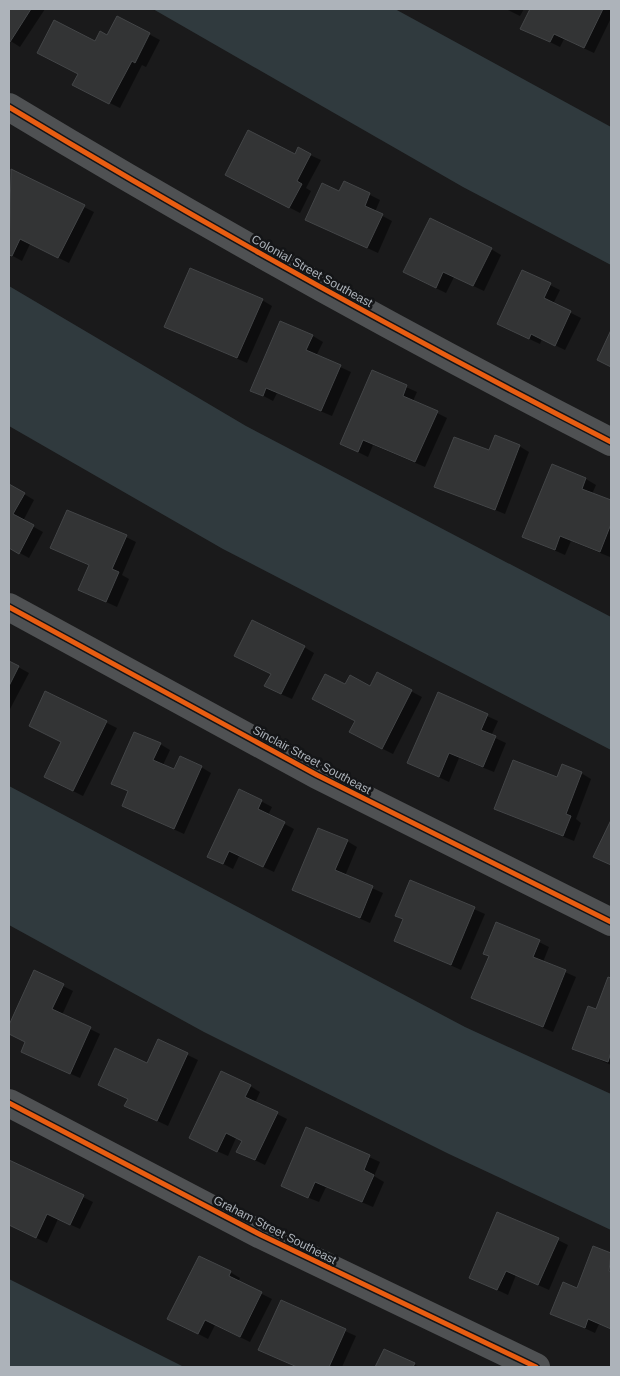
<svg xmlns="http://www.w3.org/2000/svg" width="620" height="1376" viewBox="0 0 620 1376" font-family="Arial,sans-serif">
<rect width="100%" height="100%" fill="#1a1a1b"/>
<!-- water -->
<path fill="#303a3e" d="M 153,9 L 395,9 L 611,127 L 611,265 L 463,187 Z
M 9,286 L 246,426 L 611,617 L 611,750 L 223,549 L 9,426 Z
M 9,786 L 465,1027 L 611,1094 L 611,1230 L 449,1154 L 204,1032 L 9,925 Z
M 9,1279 L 184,1367 L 9,1367 Z"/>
<!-- shadow -->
<path fill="#0007" d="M 9,9 L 45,9 L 20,47 L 9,40 Z
M 506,9 L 524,9 L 520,16 Z
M 531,9 L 611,9 L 611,18 L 594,53 L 564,39 L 560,47 L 522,28 Z
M 118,18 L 160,40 L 146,67 L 142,65 L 120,108 L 84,90 L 96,43 L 108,37 Z
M 310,155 L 321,160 L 306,188 L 311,191 L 300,213 L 236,180 L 295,156 Z
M 11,171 L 94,212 L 69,263 L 30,244 L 22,261 L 9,254 L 9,175 Z
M 344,182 L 380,200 L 375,212 L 392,221 L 378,253 L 307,220 L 340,192 Z
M 491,249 L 501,255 L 484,291 L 454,277 L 446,293 L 415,278 Z
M 550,285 L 560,290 L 553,304 L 581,318 L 565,350 L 542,339 L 540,344 L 508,329 Z
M 262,300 L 272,306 L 247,363 L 166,327 Z
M 313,336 L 323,342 L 316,356 L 351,372 L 332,416 L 277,393 L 273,401 L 252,390 Z
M 373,372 L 417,392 L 413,401 L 447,418 L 425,467 L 373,445 L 368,457 L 342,444 Z
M 519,446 L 529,452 L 505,514 L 436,486 Z
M 586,479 L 596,485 L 592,494 L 611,502 L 610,557 L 571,541 L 565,555 L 524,537 Z
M 9,485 L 34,500 L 23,521 L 43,532 L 29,558 L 9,547 Z
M 126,537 L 136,542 L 122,575 L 129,579 L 117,607 L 80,590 L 90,566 L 52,548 Z
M 304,647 L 314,653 L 292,699 L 276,692 Z
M 9,662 L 29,673 L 9,711 Z
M 378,674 L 422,697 L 393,754 L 361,738 L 357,721 Z
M 46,693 L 117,728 L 83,796 L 45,777 L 62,742 Z
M 438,694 L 498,721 L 491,736 L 506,743 L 494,772 L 459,758 L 449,782 L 409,763 Z
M 160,744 L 170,750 L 163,765 L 174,770 L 201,767 L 211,773 L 184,834 L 123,806 L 129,791 Z
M 581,773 L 591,779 L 576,819 L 581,823 L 574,841 L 495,809 L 558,778 Z
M 240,790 L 272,807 L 268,815 L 294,829 L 274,872 L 239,856 L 233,869 L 208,856 Z
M 347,841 L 357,847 L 345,876 L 383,893 L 370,923 L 294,890 Z
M 411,881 L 485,914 L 461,970 L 395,940 L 404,920 Z
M 539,942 L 549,947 L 543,962 L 576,977 L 553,1032 L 473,998 Z
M 35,972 L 73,991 L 62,1015 L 100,1034 L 80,1078 L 33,1057 L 26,1042 L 9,1033 L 9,1028 Z
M 608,979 L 611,980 L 611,1065 L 573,1048 L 597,1011 Z
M 159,1041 L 198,1060 L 168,1126 L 126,1106 L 129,1099 L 99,1085 L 148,1065 Z
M 250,1086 L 260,1092 L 255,1103 L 287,1119 L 265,1165 L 248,1157 L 243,1141 L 236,1138 L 228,1156 L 201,1144 Z
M 307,1129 L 380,1162 L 374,1176 L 384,1182 L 373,1207 L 326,1187 L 319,1202 L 292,1191 Z
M 9,1161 L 93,1202 L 80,1229 L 58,1219 L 47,1243 L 9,1225 Z
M 558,1240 L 568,1245 L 549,1290 L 516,1275 L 508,1295 L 470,1277 Z
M 594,1247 L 611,1254 L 611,1329 L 599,1324 L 595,1333 L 551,1313 L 577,1289 Z
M 230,1272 L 240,1278 L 238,1282 L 272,1299 L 250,1342 L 215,1325 L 208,1339 L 179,1324 Z
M 281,1302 L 356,1336 L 342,1367 L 296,1367 L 260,1350 Z
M 384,1351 L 414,1364 L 419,1367 L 377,1367 Z"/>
<!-- building -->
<path fill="#333435" stroke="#434547" d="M 9,9 L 31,9 L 10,42 L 9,42 Z
M 530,9 L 603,9 L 584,48 L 554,34 L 550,42 L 520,29 Z
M 117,16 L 150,33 L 135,63 L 132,61 L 109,104 L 72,85 L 78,74 L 37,53 L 54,20 L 95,41 L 100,31 L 107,35 Z
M 248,130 L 295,154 L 298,147 L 311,154 L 297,181 L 302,184 L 289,208 L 225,175 Z
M 11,169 L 85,205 L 58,258 L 20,239 L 12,256 L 9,255 Z
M 344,181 L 370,193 L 365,206 L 383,214 L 367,248 L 305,220 L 322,183 L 339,191 Z
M 430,218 L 492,248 L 473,286 L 443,272 L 436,288 L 403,272 Z
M 190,268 L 263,299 L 237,358 L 164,327 Z
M 522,270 L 551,283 L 544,298 L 571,311 L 555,346 L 531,334 L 529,339 L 497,324 Z
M 280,321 L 313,335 L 306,350 L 341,365 L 321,411 L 266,388 L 263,396 L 250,391 Z
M 611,330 L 611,367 L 597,360 Z
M 372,370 L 407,385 L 403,396 L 438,411 L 415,462 L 363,440 L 358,452 L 340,444 Z
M 495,435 L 520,445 L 495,510 L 434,487 L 454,437 L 489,450 Z
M 552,464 L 586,478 L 582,489 L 611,500 L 611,524 L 600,552 L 560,536 L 555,550 L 522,537 Z
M 9,484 L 25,493 L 13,514 L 34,525 L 19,554 L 9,548 Z
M 67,510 L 127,535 L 112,569 L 119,572 L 106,602 L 78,590 L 89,565 L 50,548 Z
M 252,620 L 305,646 L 281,694 L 264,686 L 271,674 L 234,656 Z
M 9,661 L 19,666 L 9,686 Z
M 377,672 L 412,690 L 382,749 L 349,732 L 355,721 L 312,699 L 325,674 L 345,684 L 350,675 L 370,686 Z
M 45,691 L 107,721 L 73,791 L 44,777 L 61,742 L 29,726 Z
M 438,692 L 488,714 L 481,730 L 496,736 L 483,767 L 449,753 L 439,777 L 407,763 Z
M 134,732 L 161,743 L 153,760 L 174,769 L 180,756 L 202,766 L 174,829 L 122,806 L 128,791 L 111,784 Z
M 513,760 L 557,777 L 562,764 L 582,772 L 566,814 L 571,816 L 563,836 L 494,809 Z
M 239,789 L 262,800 L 258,809 L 285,822 L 263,867 L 229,851 L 223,864 L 207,857 Z
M 611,820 L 611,865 L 593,857 Z
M 318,828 L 348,840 L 335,870 L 373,886 L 360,918 L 292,890 Z
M 410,880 L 475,907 L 451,965 L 394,941 L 403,919 L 395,916 Z
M 496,922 L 540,940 L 533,957 L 566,970 L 543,1027 L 471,998 L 489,956 L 483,954 Z
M 34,970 L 64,984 L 52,1009 L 91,1027 L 70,1074 L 21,1052 L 25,1042 L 9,1034 L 9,1025 Z
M 608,977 L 611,978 L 611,1052 L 608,1062 L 572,1049 L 588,1006 L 596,1009 Z
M 158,1039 L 188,1053 L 157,1121 L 124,1106 L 128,1099 L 98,1085 L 115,1048 L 147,1063 Z
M 221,1071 L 251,1085 L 245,1097 L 278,1112 L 255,1160 L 236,1152 L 242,1141 L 226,1133 L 217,1152 L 189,1138 Z
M 306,1127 L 370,1155 L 364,1170 L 374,1175 L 362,1202 L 315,1182 L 308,1198 L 281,1186 Z
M 9,1160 L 84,1195 L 70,1225 L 47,1214 L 36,1238 L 9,1225 Z
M 497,1212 L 559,1238 L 538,1285 L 506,1271 L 497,1290 L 469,1278 Z
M 593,1246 L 611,1253 L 609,1271 L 611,1272 L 611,1329 L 588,1319 L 585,1328 L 550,1314 L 563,1282 L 577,1288 Z
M 199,1256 L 231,1271 L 229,1276 L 262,1292 L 240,1337 L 205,1320 L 198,1334 L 167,1319 Z
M 281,1300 L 346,1329 L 329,1367 L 297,1367 L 258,1350 Z
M 384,1349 L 415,1363 L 413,1367 L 375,1367 Z"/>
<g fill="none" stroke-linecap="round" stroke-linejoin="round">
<!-- minor -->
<path stroke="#4f5153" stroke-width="28" d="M 9,107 C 206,226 407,337 611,442
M 9,607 L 317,775 L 611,922
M 9,1103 L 261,1235 L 536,1367"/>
<defs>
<path id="cycleway" d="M 9,107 C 206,226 407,337 611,442
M 9,607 L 317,775 L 611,922
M 9,1103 L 261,1235 L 536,1367"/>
</defs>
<!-- cycleway casing -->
<use href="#cycleway" stroke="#141517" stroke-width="8"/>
<!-- cycleway -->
<use href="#cycleway" stroke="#e95d12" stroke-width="5"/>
</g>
<g text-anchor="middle" stroke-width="5" stroke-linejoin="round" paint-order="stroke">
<!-- street labels -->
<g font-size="12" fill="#adb3ba" stroke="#141517">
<text transform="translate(312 271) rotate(29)" y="4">Colonial Street Southeast</text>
<text transform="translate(312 760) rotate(28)" y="4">Sinclair Street Southeast</text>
<text transform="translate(275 1230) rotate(27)" y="4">Graham Street Southeast</text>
</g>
</g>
<!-- border -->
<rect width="620" height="1376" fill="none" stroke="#adb3ba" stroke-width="20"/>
</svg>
